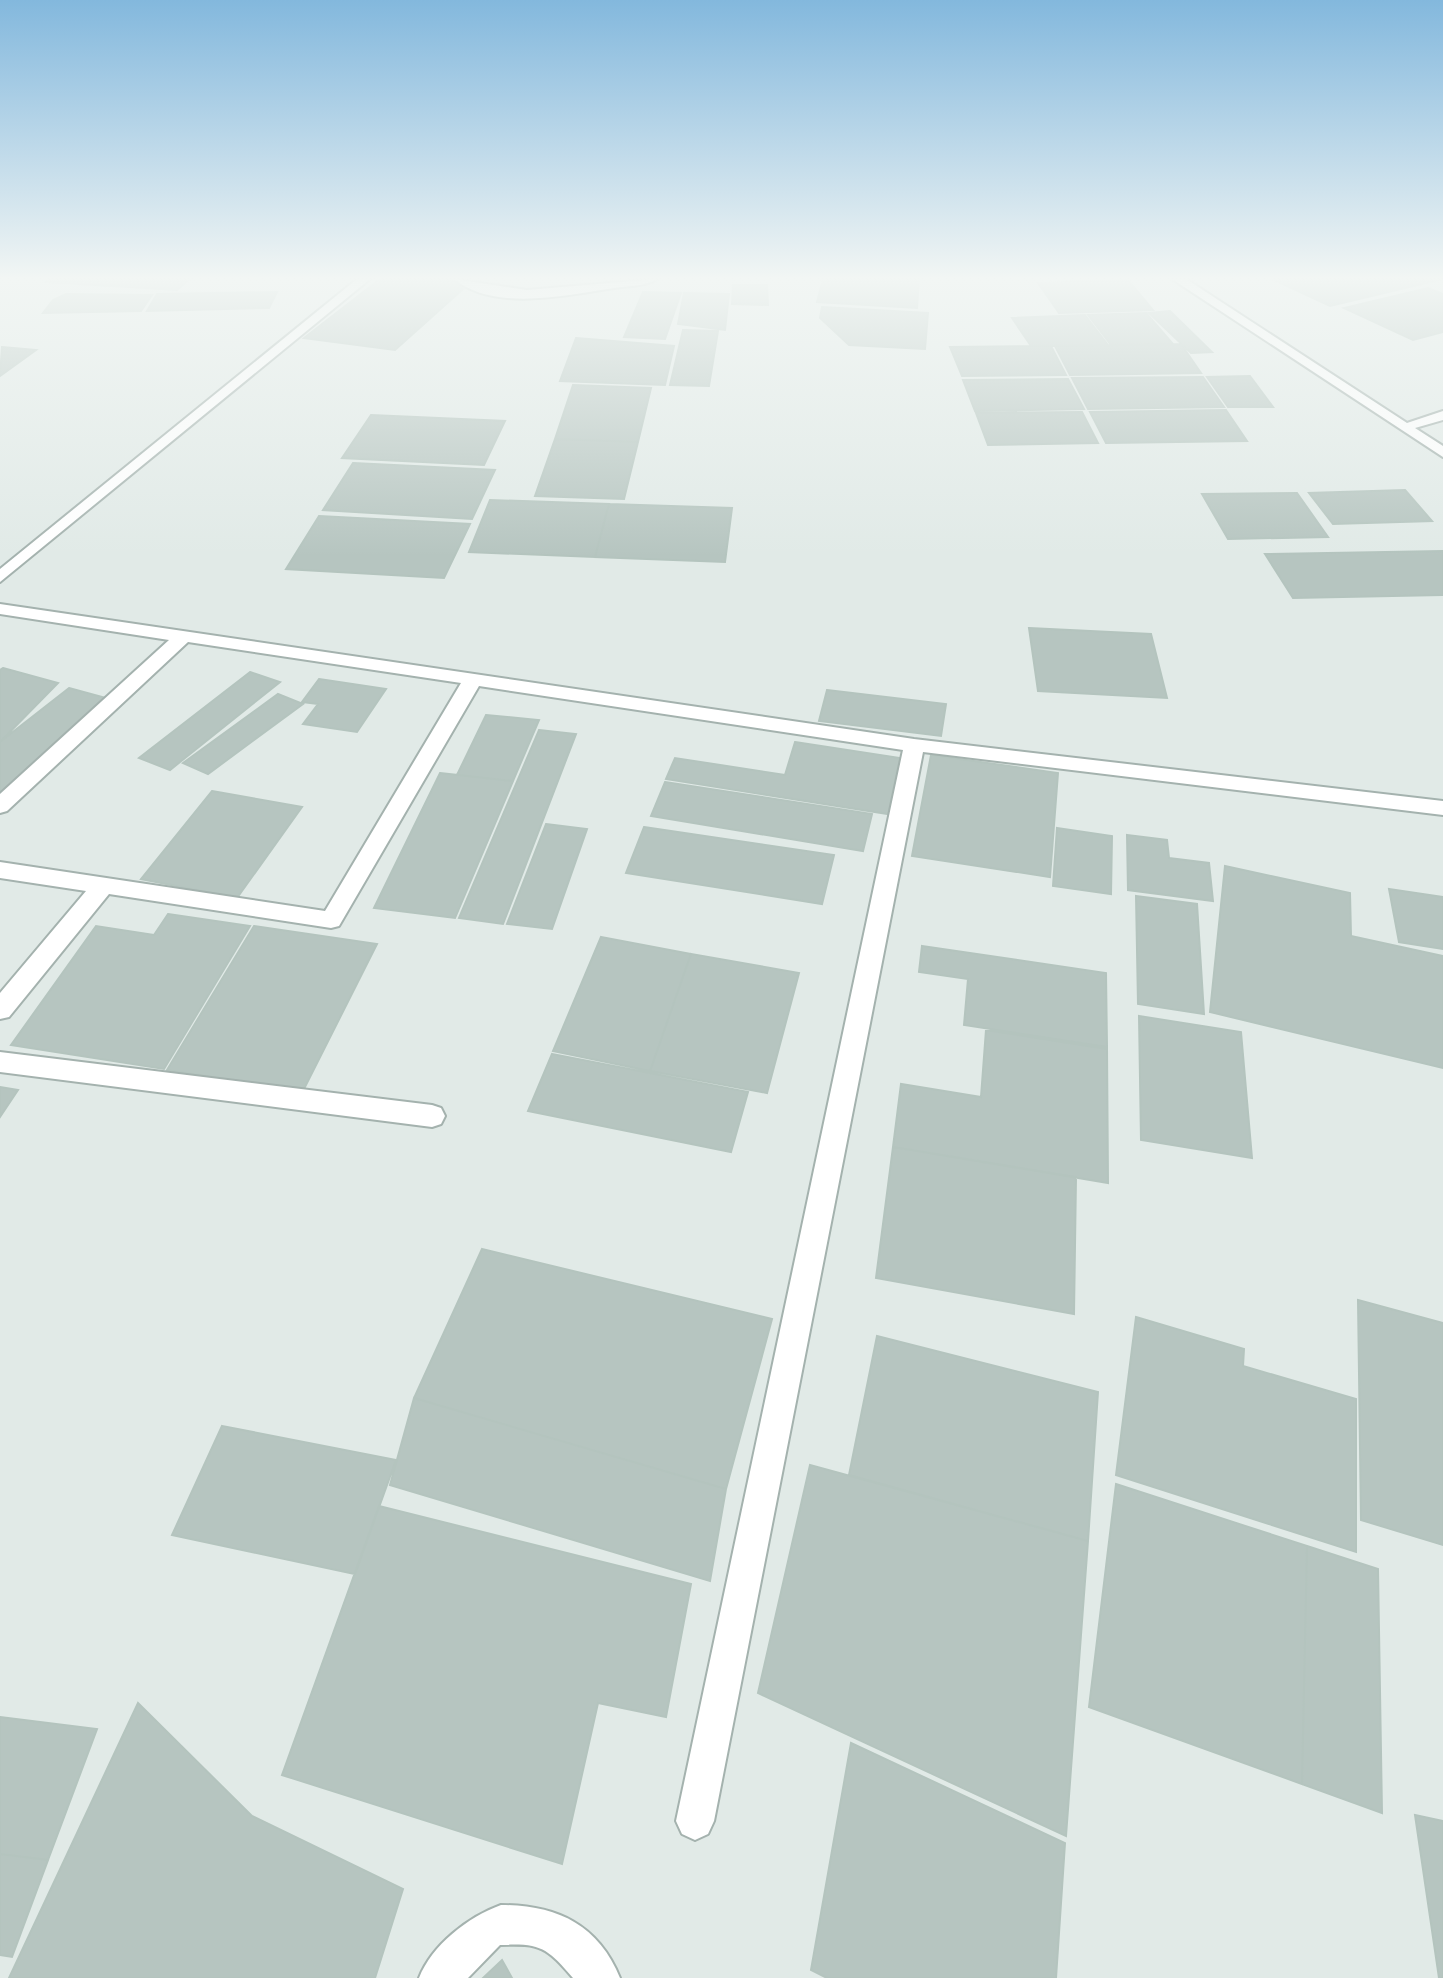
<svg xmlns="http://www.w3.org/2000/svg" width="1443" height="1978" viewBox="0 0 1443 1978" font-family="Cabin,sans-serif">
<rect width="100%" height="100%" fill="#e1eae7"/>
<!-- building -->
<path fill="#b6c5c0" stroke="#b4c4be" stroke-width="2" d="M 49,279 L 118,279 L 110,286 L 45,282 Z
M 119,279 L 190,279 L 177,290 L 111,286 Z
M 380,279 L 450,279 L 463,289 L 395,350 L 304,338 Z
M 823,279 L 919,279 L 917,308 L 817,302 Z
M 1272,279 L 1443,279 L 1330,306 Z
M 1128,280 L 1153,310 L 1059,313 L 1038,283 Z
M 733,285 L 767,285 L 768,305 L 732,304 Z
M 1428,288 L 1443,294 L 1443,332 L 1413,340 L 1344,308 Z
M 277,292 L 269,308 L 147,311 L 157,294 Z
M 643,292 L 681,293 L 665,339 L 624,337 Z
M 684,293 L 729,294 L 725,330 L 678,324 Z
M 66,294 L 152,295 L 141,311 L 43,313 L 53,300 Z
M 822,307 L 928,313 L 925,349 L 849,345 L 820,318 Z
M 1170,311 L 1212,352 L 1191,353 L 1149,313 Z
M 1146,313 L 1173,344 L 1111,345 L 1088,315 Z
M 1085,315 L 1108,345 L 1031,346 L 1012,318 Z
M 683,330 L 718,331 L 709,386 L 670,385 Z
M 576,338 L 674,346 L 665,385 L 560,381 Z
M 1181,344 L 1201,373 L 1070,375 L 1055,346 Z
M 1031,346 L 1051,346 L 1066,375 L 962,376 L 950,347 Z
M 2,347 L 36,350 L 0,376 Z
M 1250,376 L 1273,407 L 1228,407 L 1207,377 Z
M 1203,377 L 1224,407 L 1088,409 L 1072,378 Z
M 1068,379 L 1084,409 L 975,411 L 963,380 Z
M 573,385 L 651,388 L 638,442 L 555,439 Z
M 1226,410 L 1247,441 L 1106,443 L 1090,412 Z
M 1082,412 L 1098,443 L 988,445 L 976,413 Z
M 371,415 L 505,421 L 484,465 L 342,458 Z
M 555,439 L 638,442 L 624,499 L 535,496 Z
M 353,463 L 495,470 L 472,519 L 323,510 Z
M 1405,490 L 1432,521 L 1333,524 L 1309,493 Z
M 1297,493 L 1328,537 L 1228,539 L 1202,494 Z
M 490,500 L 609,504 L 595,557 L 469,552 Z
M 609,504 L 732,508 L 725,562 L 595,557 Z
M 319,516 L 470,524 L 444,578 L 286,569 Z
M 1443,551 L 1443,595 L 1293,598 L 1265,554 Z
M 1029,628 L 1151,634 L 1167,698 L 1038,691 Z
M 3,668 L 58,683 L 0,742 L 0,670 Z
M 250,672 L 280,682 L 170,770 L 139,758 Z
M 319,679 L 386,689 L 357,732 L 303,724 L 318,704 L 302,702 Z
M 69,688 L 113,700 L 0,793 L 0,742 Z
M 827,690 L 946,704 L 941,736 L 819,721 Z
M 278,694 L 303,704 L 208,774 L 183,763 Z
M 486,715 L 539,720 L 513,781 L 457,775 Z
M 539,730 L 576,734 L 503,924 L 459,918 Z
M 795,742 L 900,758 L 888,814 L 666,779 L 675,758 L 785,775 Z
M 931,755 L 1058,773 L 1050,877 L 912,856 Z
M 440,773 L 513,781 L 455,918 L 374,908 Z
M 665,782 L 872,814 L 863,851 L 651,816 Z
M 212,791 L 302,807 L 237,898 L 141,879 Z
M 546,824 L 587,829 L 552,929 L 507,924 Z
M 644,827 L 834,855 L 822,904 L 626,873 Z
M 1057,828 L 1112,836 L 1111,894 L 1053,886 Z
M 1127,835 L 1167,840 L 1169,858 L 1209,863 L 1213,901 L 1128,890 Z
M 1225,866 L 1350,893 L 1351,936 L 1443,956 L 1443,1068 L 1210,1012 Z
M 1389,889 L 1443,897 L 1443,949 L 1399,942 Z
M 1136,896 L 1197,904 L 1204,1014 L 1138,1004 Z
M 168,914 L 250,926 L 164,1069 L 11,1045 L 96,926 L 154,935 Z
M 254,926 L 377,944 L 303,1091 L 167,1070 Z
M 601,937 L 691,954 L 650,1071 L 553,1051 Z
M 922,946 L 1106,973 L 1107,1047 L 964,1025 L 968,979 L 919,972 Z
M 691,954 L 799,973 L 767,1093 L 650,1071 Z
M 1139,1016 L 1241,1032 L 1252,1158 L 1141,1140 Z
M 986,1030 L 1107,1049 L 1108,1183 L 893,1147 L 901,1084 L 981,1097 Z
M 552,1054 L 748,1092 L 731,1152 L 528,1111 Z
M 0,1087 L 18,1090 L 0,1117 Z
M 893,1147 L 1076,1177 L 1074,1314 L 876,1278 Z
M 482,1249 L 772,1319 L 726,1489 L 414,1398 Z
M 1358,1300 L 1443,1323 L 1443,1545 L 1361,1520 Z
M 1136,1317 L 1244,1349 L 1243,1366 L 1356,1399 L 1356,1552 L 1116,1475 Z
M 877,1336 L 1098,1392 L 1088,1541 L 849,1475 Z
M 414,1398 L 726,1489 L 710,1581 L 390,1485 Z
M 222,1426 L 396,1460 L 355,1574 L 172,1535 Z
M 810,1465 L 1088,1541 L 1066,1836 L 758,1693 Z
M 1116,1484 L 1307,1546 L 1302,1784 L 1089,1707 Z
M 379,1506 L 691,1584 L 666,1717 L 598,1703 L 562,1864 L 282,1775 Z
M 1307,1546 L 1378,1569 L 1382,1813 L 1302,1784 Z
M 138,1703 L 252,1816 L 403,1889 L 375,1978 L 9,1978 Z
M 0,1717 L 97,1729 L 48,1860 L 0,1854 Z
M 851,1743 L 1065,1843 L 1056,1978 L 827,1978 L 811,1970 Z
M 1415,1815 L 1443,1821 L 1443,1978 L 1439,1978 Z
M 0,1854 L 48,1860 L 12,1957 L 0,1955 Z
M 502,1960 L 512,1978 L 483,1978 Z"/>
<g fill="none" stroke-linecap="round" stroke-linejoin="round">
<defs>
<path id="minor" d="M 357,279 L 370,279 L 0,582 L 0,569 Z
M 454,279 L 527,290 L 657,279 C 646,286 628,286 614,288 C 568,295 494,312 454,279 Z
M 1172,279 L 1186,279 L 1407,423 L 1443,411 L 1443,420 L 1415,428 L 1443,446 L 1443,457 Z
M 0,604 L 914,739 L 1443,801 L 1443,815 L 923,752 L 714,1821 L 708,1834 L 695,1840 L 682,1834 L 676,1821 L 903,750 L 479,686 L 339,926 L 331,928 L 109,894 L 9,1017 L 0,1019 L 0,993 L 86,891 L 0,878 L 0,862 L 325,911 L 461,683 L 188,642 L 7,811 L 0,813 L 0,794 L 169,640 L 0,614 Z
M 0,1052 L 432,1105 L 441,1108 L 445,1116 L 441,1124 L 432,1127 L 0,1072 Z
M 501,1905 C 556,1905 598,1924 620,1978 L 573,1978 C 547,1948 541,1943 500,1945 L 468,1978 L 419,1978 C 432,1945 468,1917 501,1905 Z"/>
</defs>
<!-- minor casing -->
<use href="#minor" stroke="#a4b2ae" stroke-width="4"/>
<!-- minor -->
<use href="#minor" fill="#fff" fill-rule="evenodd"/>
</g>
<!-- sky -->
<linearGradient id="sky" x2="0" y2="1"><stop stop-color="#83b8dd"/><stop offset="0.5" stop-color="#f2f6f4"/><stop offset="1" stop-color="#f2f6f4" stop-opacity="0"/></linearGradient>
<rect width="1443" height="556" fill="url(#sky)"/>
</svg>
